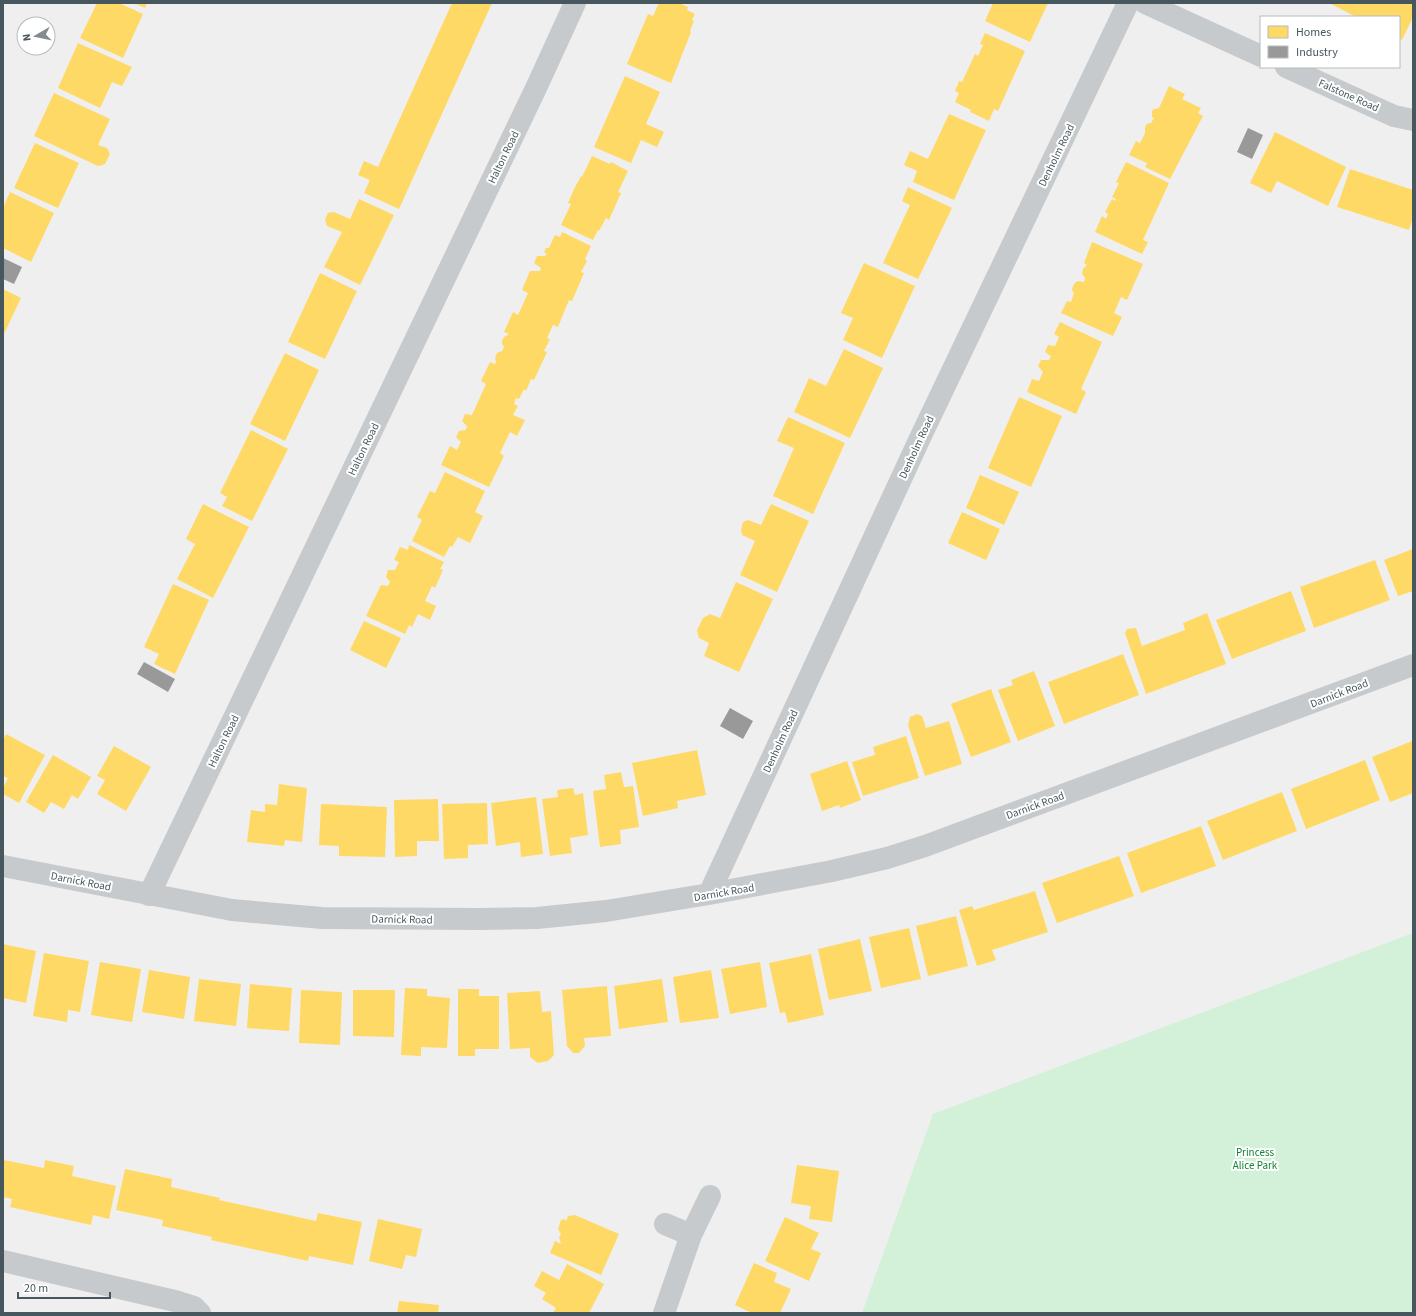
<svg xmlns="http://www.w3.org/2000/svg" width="1416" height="1316" viewBox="0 0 1416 1316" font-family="'Source Sans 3',sans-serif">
<rect width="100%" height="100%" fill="#f0efef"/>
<!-- green -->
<path fill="#d2f1d8" d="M 1413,933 L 1413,1313 L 862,1313 L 933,1114 Z"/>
<!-- homes -->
<path fill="#ffd966" d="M 97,3 L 119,3 L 143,14 L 123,58 L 80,38 Z
M 134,3 L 147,3 L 145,8 Z
M 452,3 L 492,3 L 399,209 L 364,193 L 370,180 L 358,175 L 364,161 L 378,167 Z
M 659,3 L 679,3 L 688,7 L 687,10 L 695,14 L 692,20 L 694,21 L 690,31 L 691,32 L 671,83 L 627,64 L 648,14 L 653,16 Z
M 993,3 L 1048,3 L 1030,42 L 985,21 Z
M 1332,3 L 1413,3 L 1413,17 L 1402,40 L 1399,39 L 1399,17 L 1356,17 L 1331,4 Z
M 985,33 L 1025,51 L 998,111 L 994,109 L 989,121 L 970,112 L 971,110 L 955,102 L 959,93 L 955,91 L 959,81 L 962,82 L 975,54 L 978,56 L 983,45 L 980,44 Z
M 78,43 L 132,67 L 122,86 L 112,82 L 100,108 L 58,88 Z
M 625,76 L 660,92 L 646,124 L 664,132 L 657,147 L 641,140 L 631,163 L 594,147 Z
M 1169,86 L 1185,94 L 1182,99 L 1201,108 L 1198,113 L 1203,116 L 1170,179 L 1145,167 L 1147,163 L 1129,155 L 1136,141 L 1140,143 L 1145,133 L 1145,127 L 1147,124 L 1151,123 L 1154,118 L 1152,117 L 1152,111 L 1154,109 L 1159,108 Z
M 54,93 L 110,119 L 98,145 L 107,148 L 110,154 L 105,164 L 98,166 L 34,136 Z
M 949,114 L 986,130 L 954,200 L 913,182 L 917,171 L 904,165 L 910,151 L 928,159 Z
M 1275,132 L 1346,167 L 1328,206 L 1277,181 L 1271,193 L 1250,183 Z
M 35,143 L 79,163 L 58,208 L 14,188 Z
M 592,156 L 610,164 L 611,162 L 628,171 L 618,192 L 621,193 L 609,220 L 606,218 L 599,231 L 598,230 L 593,240 L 561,225 L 571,204 L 568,203 L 574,189 L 581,176 L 582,177 Z
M 1126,162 L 1169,183 L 1143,240 L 1148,242 L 1142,254 L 1095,232 L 1102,216 L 1106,219 L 1108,214 L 1105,212 L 1112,199 L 1115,201 L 1116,199 L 1112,197 L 1119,183 L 1116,182 Z
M 1350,169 L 1413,190 L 1413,217 L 1409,230 L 1337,207 Z
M 908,187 L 952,208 L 918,279 L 883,263 L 910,205 L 902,201 Z
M 10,192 L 54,213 L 31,262 L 3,248 L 3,208 Z
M 359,199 L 394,215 L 360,285 L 324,267 L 342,232 L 327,226 L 325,220 L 328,213 L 334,212 L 350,219 Z
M 562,232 L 591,246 L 585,259 L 587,261 L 581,272 L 584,273 L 572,301 L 569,300 L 558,327 L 553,325 L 547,338 L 550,339 L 544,351 L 547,352 L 534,380 L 531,379 L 526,391 L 524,389 L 519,399 L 516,398 L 514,404 L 518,406 L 513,415 L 525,420 L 517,436 L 510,432 L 500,453 L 504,456 L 489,487 L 441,465 L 450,446 L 457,450 L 461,442 L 456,437 L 459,431 L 466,430 L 467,426 L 462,421 L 465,414 L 472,415 L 486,384 L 481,381 L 490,362 L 495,364 L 496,362 L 495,358 L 497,353 L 502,351 L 504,347 L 502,344 L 502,341 L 504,337 L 509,334 L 504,332 L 513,312 L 518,315 L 528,293 L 522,290 L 530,271 L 540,271 L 541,268 L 534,263 L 537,256 L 545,256 L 547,254 L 544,252 L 546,248 L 549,248 L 555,235 L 560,237 Z
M 1092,242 L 1143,264 L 1127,300 L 1121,297 L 1114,313 L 1122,317 L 1113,336 L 1061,313 L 1067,301 L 1071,302 L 1074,293 L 1072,290 L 1073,286 L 1075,283 L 1078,281 L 1084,282 L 1085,278 L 1082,274 L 1083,269 L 1087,265 L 1084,263 Z
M 864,263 L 915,286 L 882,358 L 843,340 L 853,318 L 841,313 Z
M 320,273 L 357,291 L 325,359 L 288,342 Z
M 3,289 L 21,298 L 3,336 Z
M 1060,322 L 1102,342 L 1081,389 L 1086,392 L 1076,414 L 1027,392 L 1032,379 L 1039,381 L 1043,372 L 1038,366 L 1041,360 L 1049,360 L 1051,356 L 1045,352 L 1048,345 L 1055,346 L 1059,337 L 1054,334 Z
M 844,349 L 883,368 L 850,438 L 794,412 L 809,378 L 826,386 Z
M 285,353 L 319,370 L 285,441 L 250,424 Z
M 1019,397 L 1062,416 L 1031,487 L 988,468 Z
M 788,417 L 845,443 L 813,514 L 773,496 L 794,448 L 777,441 Z
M 251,430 L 288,449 L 252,521 L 222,506 L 227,497 L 220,493 Z
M 445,472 L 485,491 L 475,512 L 483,516 L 470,543 L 458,537 L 452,547 L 450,546 L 444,557 L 412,541 L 422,520 L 417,517 L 430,491 L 435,493 Z
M 980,475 L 1019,492 L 1004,525 L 966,508 Z
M 203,504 L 249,527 L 213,598 L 177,579 L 195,544 L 186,539 Z
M 771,504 L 809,521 L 777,592 L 740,575 L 755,541 L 742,535 L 741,530 L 743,522 L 748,520 L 761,525 Z
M 962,512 L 1000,529 L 986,560 L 948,543 Z
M 409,545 L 444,562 L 440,569 L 443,570 L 435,588 L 432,586 L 425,601 L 436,606 L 430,620 L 418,614 L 412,627 L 409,625 L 405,634 L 366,616 L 381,585 L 388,586 L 390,582 L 386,577 L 388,570 L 395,570 L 399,562 L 394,560 L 400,547 L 408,550 Z
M 1413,549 L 1413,591 L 1398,596 L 1384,560 Z
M 1375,560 L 1390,600 L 1314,628 L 1300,587 Z
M 736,582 L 773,599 L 739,672 L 704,656 L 709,643 L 699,638 L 697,630 L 703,618 L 710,614 L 720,618 Z
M 173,584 L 209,600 L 175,674 L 154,664 L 159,654 L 144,647 Z
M 1291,591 L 1306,631 L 1232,659 L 1216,620 Z
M 1207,613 L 1226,664 L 1146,694 L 1125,633 L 1127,629 L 1136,628 L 1142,646 L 1185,630 L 1183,623 Z
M 364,621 L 401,638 L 386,668 L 350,650 Z
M 1123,654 L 1139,695 L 1064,724 L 1048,682 Z
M 1034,671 L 1055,726 L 1018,741 L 998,690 L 1013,685 L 1011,680 Z
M 991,689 L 1011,742 L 971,757 L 951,704 Z
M 917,714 L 922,716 L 926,728 L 949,721 L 962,764 L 925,776 L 908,725 L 910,717 Z
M 6,734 L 45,755 L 19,803 L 3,794 L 3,788 L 8,778 L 3,776 L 3,740 Z
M 906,736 L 919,778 L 863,796 L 852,762 L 875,755 L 873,747 Z
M 1412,741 L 1413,793 L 1390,802 L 1372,757 Z
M 114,746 L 151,767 L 126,811 L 97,794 L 105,780 L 97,776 Z
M 697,750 L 706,795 L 677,801 L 678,808 L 643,816 L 632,763 Z
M 53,755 L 91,777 L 78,799 L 72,795 L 64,809 L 51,802 L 44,813 L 26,802 Z
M 1365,760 L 1380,800 L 1306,829 L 1291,789 Z
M 847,761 L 861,800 L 840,808 L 839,805 L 822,811 L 810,774 Z
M 621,772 L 624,787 L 633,786 L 639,827 L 620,830 L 621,844 L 600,847 L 593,791 L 606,789 L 604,775 Z
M 279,784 L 307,788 L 302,842 L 285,840 L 284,846 L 247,842 L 251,810 L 265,812 L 265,804 L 277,805 Z
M 573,788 L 575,795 L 583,793 L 588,835 L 570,838 L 572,853 L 550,856 L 542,799 L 558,797 L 557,790 Z
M 1282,792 L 1297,831 L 1223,860 L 1207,821 Z
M 536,797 L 543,854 L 521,857 L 520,842 L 496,846 L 491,803 Z
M 438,799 L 439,841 L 417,841 L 417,856 L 395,857 L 394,800 Z
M 487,803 L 488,844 L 468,845 L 468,858 L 444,859 L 442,804 Z
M 321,804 L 387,807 L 385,857 L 339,856 L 339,846 L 319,845 Z
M 1201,826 L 1216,866 L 1141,893 L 1127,853 Z
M 1119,856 L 1134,896 L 1057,923 L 1042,883 Z
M 1035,891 L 1048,932 L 992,950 L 996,960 L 977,966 L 959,910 L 972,906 L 974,910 Z
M 956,916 L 968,966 L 928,976 L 916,926 Z
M 909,928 L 921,979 L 881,988 L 869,937 Z
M 860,939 L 872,991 L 829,1000 L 818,949 Z
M 3,944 L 36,951 L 26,1003 L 3,998 Z
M 44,953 L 89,961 L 80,1012 L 68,1010 L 67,1022 L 33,1016 Z
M 811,954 L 824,1015 L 788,1023 L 785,1012 L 780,1013 L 769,963 Z
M 100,962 L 141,969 L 132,1022 L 91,1015 Z
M 760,962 L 767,1007 L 730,1014 L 721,969 Z
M 149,970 L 190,977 L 184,1019 L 142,1012 Z
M 711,970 L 719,1018 L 680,1023 L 673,977 Z
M 199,979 L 241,984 L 236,1026 L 194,1021 Z
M 662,979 L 668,1022 L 619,1029 L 614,986 Z
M 250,984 L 292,988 L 289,1031 L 247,1028 Z
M 607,986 L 611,1036 L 584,1038 L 585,1046 L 579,1053 L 573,1053 L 567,1046 L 562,990 Z
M 405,988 L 427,989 L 427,996 L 450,998 L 447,1048 L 421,1047 L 421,1056 L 401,1055 Z
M 458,989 L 479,989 L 479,996 L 499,996 L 499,1049 L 475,1049 L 475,1056 L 458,1056 Z
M 301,990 L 342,992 L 340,1045 L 299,1043 Z
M 353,990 L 395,990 L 394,1037 L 353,1036 Z
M 540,991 L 542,1012 L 551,1011 L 554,1055 L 548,1061 L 538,1063 L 530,1057 L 530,1048 L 510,1049 L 507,993 Z
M 4,1160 L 44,1168 L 45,1160 L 74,1166 L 72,1176 L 116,1186 L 109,1219 L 93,1215 L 91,1225 L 10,1207 L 12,1199 L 3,1197 Z
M 797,1165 L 839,1171 L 832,1222 L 809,1219 L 811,1206 L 791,1203 Z
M 125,1169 L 172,1179 L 171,1187 L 220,1198 L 219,1200 L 316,1221 L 318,1213 L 362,1222 L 353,1265 L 309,1256 L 308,1261 L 211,1240 L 212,1237 L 162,1226 L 163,1220 L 116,1210 Z
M 575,1215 L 619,1234 L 601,1275 L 550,1253 L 555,1241 L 561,1244 L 559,1237 L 561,1234 L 558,1229 L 561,1220 L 564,1219 L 566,1221 L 568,1216 Z
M 785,1217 L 819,1233 L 811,1249 L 821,1253 L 809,1281 L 765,1261 Z
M 378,1219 L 422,1229 L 416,1257 L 406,1255 L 402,1269 L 369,1261 Z
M 754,1263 L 777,1273 L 774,1282 L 791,1289 L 780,1313 L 752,1313 L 735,1305 Z
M 567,1264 L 604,1284 L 589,1313 L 553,1313 L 556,1308 L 542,1299 L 546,1293 L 534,1286 L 542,1271 L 559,1280 Z
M 399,1301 L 439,1305 L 438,1313 L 397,1313 Z"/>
<!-- industry -->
<path fill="#999" d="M 1248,128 L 1263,135 L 1252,159 L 1237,152 Z
M 3,258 L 22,267 L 14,284 L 3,279 Z
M 144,662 L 175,679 L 168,692 L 137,674 Z
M 730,708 L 753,721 L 743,739 L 720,726 Z"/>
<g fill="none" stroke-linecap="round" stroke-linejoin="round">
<!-- minor -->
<path stroke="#c7cacc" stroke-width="22" d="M 1145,3 L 1261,56
M 1286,67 L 1394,116 L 1413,120
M 3,866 L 232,910 L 322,918 L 479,919 L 537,918 L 606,911 L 709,894 L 832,871 L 887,858 L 925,846 L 1413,665
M 709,894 L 920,438 L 1128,3
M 149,895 L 537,86 L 575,3
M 665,1224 L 691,1235
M 3,1261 L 175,1301 L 194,1307 L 200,1313
M 664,1313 L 691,1235 L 710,1196"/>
</g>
<g text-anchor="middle" stroke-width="4" stroke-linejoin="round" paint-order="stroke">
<!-- street labels -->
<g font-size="11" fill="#46575d" stroke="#fff">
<text transform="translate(1349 95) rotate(24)" y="4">Falstone Road</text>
<text transform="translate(1056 155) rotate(-64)" y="4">Denholm Road</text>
<text transform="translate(503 157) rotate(-64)" y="4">Halton Road</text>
<text transform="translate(916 447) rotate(-65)" y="4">Denholm Road</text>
<text transform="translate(363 449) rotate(-64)" y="4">Halton Road</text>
<text transform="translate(1339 693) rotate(-21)" y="4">Darnick Road</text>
<text transform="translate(223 741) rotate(-64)" y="4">Halton Road</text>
<text transform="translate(780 741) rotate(-65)" y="4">Denholm Road</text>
<text transform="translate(1035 805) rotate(-20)" y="4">Darnick Road</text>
<text transform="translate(81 881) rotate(11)" y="4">Darnick Road</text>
<text transform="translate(724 892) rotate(-10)" y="4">Darnick Road</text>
<text transform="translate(402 919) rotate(1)" y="4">Darnick Road</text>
</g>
<!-- park labels -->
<g font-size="11" fill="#118434" stroke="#fff">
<text x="1255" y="1156">Princess<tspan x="1255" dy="13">Alice Park</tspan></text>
</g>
</g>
<!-- border -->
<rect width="1416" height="1316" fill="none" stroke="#46575d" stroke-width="8"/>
<!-- legend -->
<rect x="1260" y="16" width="140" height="52" fill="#ffffff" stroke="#b5bcbe"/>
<rect x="1268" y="26" width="20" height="12" fill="#ffd966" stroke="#b5bcbe"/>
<text x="1296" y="36" font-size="12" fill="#46575d">Homes</text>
<rect x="1268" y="46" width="20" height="12" fill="#999999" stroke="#b5bcbe"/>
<text x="1296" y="56" font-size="12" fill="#46575d">Industry</text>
<!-- north arrow -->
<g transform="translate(36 36) rotate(261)"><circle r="19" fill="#ffffff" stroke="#b5bcbe"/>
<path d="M0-3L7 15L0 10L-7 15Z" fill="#828c90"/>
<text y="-6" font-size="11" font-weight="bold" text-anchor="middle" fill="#46575d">N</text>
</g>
<!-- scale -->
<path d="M18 1292v6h92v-6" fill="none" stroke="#46575d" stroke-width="2"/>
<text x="24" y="1292" font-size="12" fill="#46575d" stroke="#ffffff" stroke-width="3" paint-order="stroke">20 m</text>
</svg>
